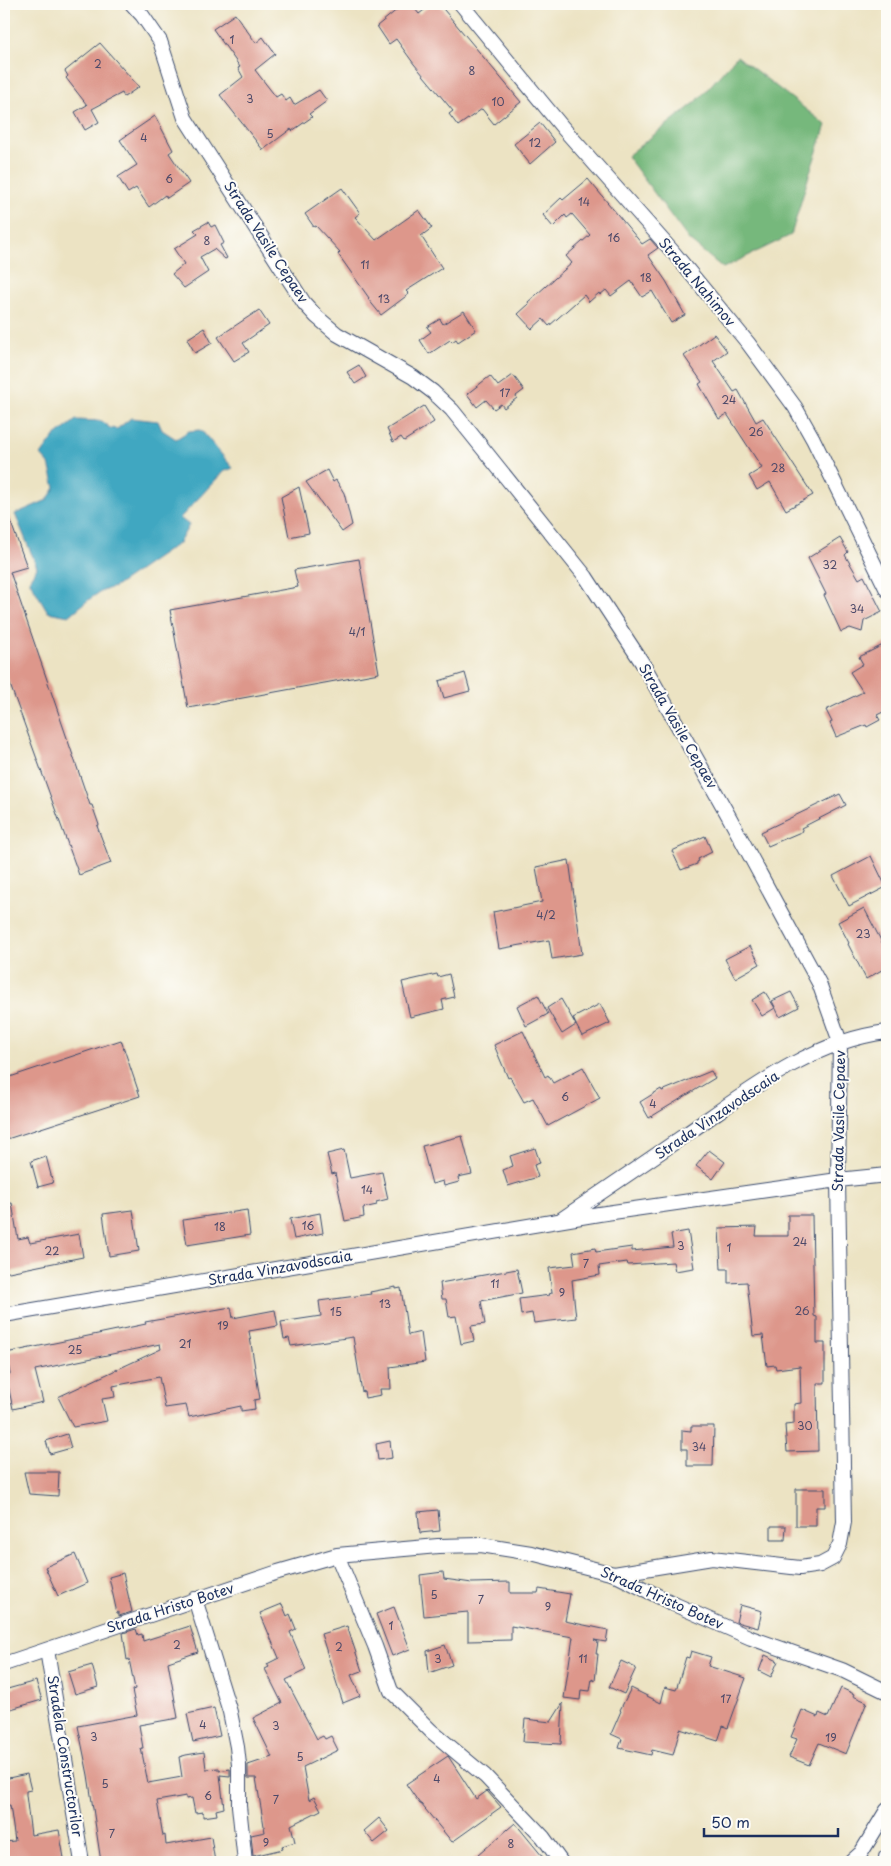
<svg xmlns="http://www.w3.org/2000/svg" width="891" height="1866" viewBox="0 0 891 1866" font-family="'Playpen Sans',sans-serif">
<rect width="100%" height="100%" fill="#fdfcf7"/>
<filter id="ink" filterUnits="userSpaceOnUse"><feTurbulence type="fractalNoise" baseFrequency=".02" numOctaves="2"/><feDisplacementMap in="SourceGraphic" scale="10" xChannelSelector="R" yChannelSelector="G"/><feConvolveMatrix kernelMatrix="1 2 1 2 8 2 1 2 1" color-interpolation-filters="sRGB"/></filter>
<filter id="wash" filterUnits="userSpaceOnUse"><feTurbulence type="fractalNoise" baseFrequency=".0096" numOctaves="4" result="noise"/><feDisplacementMap in="SourceGraphic" scale="20" xChannelSelector="R" yChannelSelector="G"/><feGaussianBlur stdDeviation="1.12" result="paint"/><feColorMatrix in="noise" values="0 0 0 0 0 0 0 0 0 0 0 0 0 0 0 0 0 1.4 0 .05"/><feComposite in="paint" operator="in"/></filter>
<g filter="url(#wash)">
<rect width="100%" height="100%" fill="#ece3c3"/>
<!-- forest -->
<path fill="#76b87b" stroke="#48746c" d="M 737,56 L 826,125 L 810,172 L 791,235 L 723,268 L 689,240 L 627,156 L 696,102 Z"/>
<!-- water -->
<path fill="#41a7c1" stroke="#2e6b90" d="M 131,418 L 158,421 L 162,430 L 176,439 L 189,431 L 201,430 L 233,468 L 223,472 L 180,518 L 189,525 L 179,543 L 115,587 C 97,590 83,605 69,616 L 48,612 L 29,580 L 37,567 L 15,514 L 47,500 L 55,488 L 49,464 L 41,455 L 54,437 L 76,420 L 102,421 L 110,428 L 117,429 Z"/>
<g id="blocks">
<!-- building -->
<path fill="#dd978b" d="M 404,4 L 411,4 L 419,14 L 432,4 L 439,4 L 521,102 L 494,124 L 482,109 L 458,126 L 449,114 L 453,111 L 414,64 L 396,39 L 389,44 L 377,26 Z
M 235,14 L 256,43 L 263,37 L 275,54 L 255,70 L 276,97 L 281,94 L 286,101 L 290,98 L 294,105 L 319,90 L 327,101 L 309,114 L 312,117 L 292,131 L 291,129 L 263,150 L 220,95 L 243,77 L 238,68 L 240,67 L 213,29 Z
M 100,43 L 139,87 L 124,97 L 122,93 L 92,109 L 99,122 L 85,130 L 75,112 L 87,105 L 66,78 L 68,76 L 65,71 Z
M 155,116 L 173,150 L 169,153 L 189,183 L 167,198 L 165,195 L 149,207 L 136,188 L 128,193 L 118,177 L 137,165 L 120,140 Z
M 540,123 L 555,142 L 530,164 L 514,144 Z
M 588,179 L 642,244 L 650,239 L 658,248 L 648,255 L 666,281 L 685,315 L 671,323 L 652,291 L 642,297 L 631,281 L 611,296 L 606,290 L 600,295 L 599,293 L 589,302 L 584,295 L 549,326 L 543,319 L 532,329 L 518,314 L 529,304 L 528,302 L 572,263 L 566,256 L 590,235 L 572,214 L 567,218 L 565,215 L 553,227 L 543,215 L 561,198 L 563,200 Z
M 342,188 L 360,213 L 355,217 L 376,240 L 419,210 L 432,228 L 421,236 L 442,268 L 406,291 L 409,294 L 381,315 L 368,299 L 369,298 L 338,254 L 340,252 L 316,226 L 314,227 L 305,214 Z
M 208,222 L 211,227 L 215,225 L 224,243 L 220,245 L 227,258 L 225,259 L 214,249 L 200,257 L 208,272 L 184,288 L 172,274 L 184,264 L 174,249 L 198,234 L 194,230 Z
M 259,310 L 269,325 L 243,343 L 249,352 L 234,361 L 218,337 Z
M 464,311 L 476,330 L 458,342 L 456,339 L 452,342 L 450,340 L 429,354 L 420,340 L 431,332 L 427,327 L 440,319 L 443,324 Z
M 204,328 L 212,343 L 195,353 L 187,339 Z
M 714,334 L 727,351 L 713,361 L 734,392 L 738,390 L 756,422 L 763,418 L 813,495 L 786,510 L 770,482 L 757,490 L 749,476 L 762,468 L 727,414 L 719,419 L 699,384 L 702,382 L 684,356 Z
M 359,365 L 366,377 L 355,384 L 347,372 Z
M 513,375 L 524,390 L 516,396 L 517,398 L 504,408 L 501,404 L 494,409 L 486,400 L 477,407 L 467,394 L 490,376 L 498,386 Z
M 424,406 L 434,422 L 404,441 L 401,437 L 393,442 L 387,429 Z
M 327,470 L 333,482 L 336,480 L 344,493 L 352,525 L 342,532 L 306,482 Z
M 299,487 L 309,533 L 289,537 L 281,497 Z
M 4,509 L 6,509 L 27,567 L 10,572 L 90,805 L 92,805 L 99,825 L 97,826 L 111,863 L 79,875 L 4,668 Z
M 840,538 L 848,552 L 845,555 L 859,579 L 864,576 L 882,612 L 864,621 L 862,632 L 850,628 L 841,632 L 824,595 L 826,594 L 808,558 Z
M 359,559 L 379,673 L 188,708 L 170,610 L 298,587 L 294,570 Z
M 887,643 L 887,710 L 877,715 L 880,720 L 867,727 L 866,725 L 836,737 L 830,723 L 832,722 L 826,710 L 863,692 L 850,672 L 863,664 L 859,657 Z
M 465,673 L 470,691 L 444,698 L 439,681 Z
M 840,794 L 846,805 L 801,828 L 803,831 L 768,846 L 761,832 Z
M 705,836 L 712,852 L 698,859 L 699,861 L 697,862 L 697,864 L 681,870 L 672,851 Z
M 871,856 L 886,887 L 849,906 L 833,876 Z
M 569,860 L 582,954 L 552,959 L 549,940 L 499,949 L 493,912 L 542,902 L 536,867 Z
M 864,908 L 887,952 L 887,967 L 866,979 L 848,944 L 849,943 L 838,922 Z
M 750,946 L 760,964 L 735,978 L 725,959 Z
M 437,974 L 438,977 L 449,974 L 454,997 L 442,1000 L 444,1009 L 410,1017 L 402,982 Z
M 765,992 L 775,1008 L 762,1016 L 752,1000 Z
M 791,992 L 799,1007 L 780,1017 L 772,1001 Z
M 538,995 L 548,1014 L 526,1026 L 517,1006 Z
M 561,999 L 576,1025 L 573,1018 L 600,1004 L 610,1023 L 583,1036 L 582,1036 L 576,1025 L 562,1034 L 547,1008 Z
M 523,1031 L 545,1077 L 548,1075 L 553,1083 L 583,1067 L 600,1098 L 548,1126 L 533,1098 L 524,1102 L 510,1077 L 508,1078 L 494,1045 Z
M 121,1040 L 140,1096 L 4,1140 L 4,1079 Z
M 711,1071 L 715,1078 L 649,1118 L 640,1102 L 661,1089 L 662,1091 Z
M 462,1136 L 472,1174 L 458,1177 L 459,1182 L 444,1186 L 443,1181 L 432,1184 L 422,1146 Z
M 535,1148 L 540,1163 L 534,1165 L 538,1177 L 508,1186 L 503,1170 L 513,1166 L 510,1156 Z
M 344,1150 L 350,1178 L 382,1172 L 388,1199 L 376,1202 L 377,1205 L 363,1208 L 364,1217 L 345,1221 L 335,1173 L 332,1174 L 327,1154 Z
M 709,1150 L 725,1162 L 713,1179 L 696,1166 Z
M 46,1156 L 53,1183 L 38,1187 L 31,1161 Z
M 12,1203 L 18,1239 L 28,1237 L 30,1243 L 79,1234 L 83,1257 L 4,1273 L 4,1204 Z
M 133,1210 L 139,1251 L 109,1256 L 103,1214 Z
M 247,1210 L 250,1235 L 187,1245 L 183,1220 Z
M 320,1213 L 323,1233 L 294,1239 L 290,1219 Z
M 788,1215 L 812,1215 L 814,1316 L 817,1317 L 817,1343 L 825,1343 L 825,1383 L 817,1383 L 818,1451 L 787,1452 L 785,1425 L 794,1424 L 794,1404 L 801,1403 L 800,1366 L 776,1369 L 775,1365 L 767,1366 L 763,1335 L 753,1336 L 747,1282 L 728,1283 L 728,1269 L 721,1269 L 719,1228 L 757,1227 L 756,1236 L 788,1236 Z
M 688,1231 L 694,1268 L 675,1271 L 673,1262 L 628,1265 L 627,1262 L 599,1266 L 600,1275 L 572,1280 L 576,1318 L 534,1323 L 532,1313 L 521,1315 L 519,1299 L 550,1295 L 549,1294 L 552,1293 L 549,1268 L 575,1265 L 573,1252 L 595,1248 L 596,1252 L 632,1247 L 632,1251 L 673,1247 L 671,1234 Z
M 517,1269 L 522,1293 L 481,1301 L 485,1324 L 471,1326 L 474,1341 L 461,1344 L 456,1316 L 449,1317 L 446,1299 L 442,1299 L 440,1283 Z
M 396,1287 L 396,1289 L 401,1288 L 408,1335 L 421,1332 L 425,1362 L 390,1367 L 391,1389 L 380,1389 L 381,1395 L 365,1398 L 364,1391 L 362,1392 L 353,1337 L 291,1346 L 289,1338 L 284,1339 L 281,1322 L 321,1316 L 319,1301 L 371,1294 L 370,1292 Z
M 231,1307 L 233,1318 L 275,1310 L 278,1326 L 249,1331 L 260,1399 L 254,1400 L 255,1409 L 241,1411 L 241,1406 L 189,1417 L 186,1405 L 165,1408 L 159,1377 L 113,1386 L 115,1397 L 102,1399 L 107,1421 L 73,1427 L 58,1397 L 161,1349 L 160,1344 L 35,1370 L 43,1402 L 13,1409 L 6,1375 L 10,1374 L 6,1353 L 146,1324 L 145,1322 Z
M 691,1426 L 714,1426 L 713,1466 L 687,1466 L 687,1449 L 682,1449 L 682,1430 L 691,1431 Z
M 67,1434 L 71,1448 L 50,1454 L 46,1441 Z
M 390,1441 L 392,1458 L 378,1460 L 376,1444 Z
M 24,1472 L 59,1472 L 58,1496 L 29,1494 Z
M 796,1489 L 825,1489 L 825,1507 L 816,1507 L 816,1526 L 796,1526 Z
M 438,1510 L 440,1531 L 420,1533 L 418,1512 Z
M 771,1526 L 786,1526 L 785,1540 L 771,1540 Z
M 75,1554 L 87,1583 L 58,1596 L 45,1567 Z
M 443,1572 L 444,1579 L 472,1583 L 510,1582 L 510,1593 L 538,1593 L 539,1589 L 570,1594 L 565,1621 L 608,1630 L 606,1642 L 594,1640 L 598,1642 L 596,1654 L 598,1654 L 595,1681 L 592,1679 L 590,1691 L 581,1690 L 580,1700 L 564,1698 L 573,1637 L 511,1626 L 511,1640 L 468,1641 L 468,1612 L 424,1616 L 420,1575 Z
M 123,1573 L 132,1612 L 119,1616 L 119,1613 L 117,1613 L 109,1577 Z
M 282,1604 L 287,1616 L 290,1614 L 296,1629 L 290,1632 L 306,1670 L 286,1680 L 317,1739 L 323,1736 L 325,1739 L 331,1736 L 338,1750 L 303,1767 L 309,1800 L 314,1797 L 321,1810 L 291,1825 L 295,1842 L 282,1846 L 283,1849 L 253,1856 L 251,1835 L 265,1832 L 256,1778 L 248,1778 L 248,1765 L 272,1757 L 253,1718 L 282,1703 L 265,1669 L 269,1667 L 267,1664 L 279,1658 L 260,1613 Z
M 740,1605 L 762,1611 L 758,1628 L 736,1622 Z
M 394,1607 L 410,1649 L 392,1656 L 376,1614 Z
M 190,1626 L 198,1652 L 168,1662 L 178,1718 L 139,1725 L 143,1748 L 141,1748 L 148,1783 L 182,1777 L 179,1757 L 186,1755 L 204,1752 L 206,1769 L 219,1768 L 219,1771 L 230,1769 L 230,1776 L 220,1775 L 224,1808 L 216,1810 L 217,1815 L 203,1817 L 203,1812 L 195,1813 L 192,1798 L 186,1799 L 186,1796 L 157,1801 L 163,1836 L 165,1835 L 166,1845 L 211,1837 L 215,1862 L 101,1862 L 88,1775 L 78,1726 L 137,1715 L 132,1690 L 135,1689 L 129,1659 L 127,1660 L 123,1633 L 136,1629 L 138,1635 L 142,1634 L 143,1641 Z
M 347,1626 L 362,1671 L 351,1675 L 360,1696 L 343,1703 L 321,1634 Z
M 445,1645 L 452,1665 L 429,1673 L 427,1651 Z
M 691,1651 L 711,1657 L 708,1666 L 746,1678 L 728,1728 L 723,1726 L 718,1741 L 680,1729 L 673,1755 L 652,1750 L 651,1755 L 619,1748 L 622,1739 L 611,1734 L 621,1711 L 620,1710 L 631,1688 L 661,1703 L 665,1687 L 676,1690 L 686,1657 L 689,1658 Z
M 765,1655 L 778,1661 L 771,1677 L 759,1671 Z
M 621,1661 L 636,1668 L 624,1694 L 609,1687 Z
M 92,1665 L 98,1687 L 75,1694 L 68,1672 Z
M 36,1681 L 42,1700 L 4,1711 L 4,1690 Z
M 841,1688 L 854,1694 L 853,1696 L 867,1702 L 846,1754 L 819,1743 L 809,1765 L 789,1757 L 797,1739 L 791,1737 L 802,1710 L 818,1717 L 819,1713 L 828,1717 Z
M 563,1703 L 561,1744 L 523,1742 L 525,1719 L 551,1722 Z
M 214,1708 L 220,1736 L 193,1742 L 187,1714 Z
M 448,1756 L 476,1799 L 487,1791 L 501,1807 L 452,1842 L 421,1804 L 420,1804 L 406,1784 Z
M 27,1774 L 31,1790 L 26,1791 L 26,1795 L 31,1835 L 59,1830 L 64,1858 L 42,1862 L 4,1862 L 4,1842 L 15,1841 L 10,1805 L 4,1806 L 4,1779 Z
M 379,1818 L 389,1831 L 374,1843 L 364,1831 Z
M 515,1823 L 547,1862 L 470,1862 Z"/>
</g>
</g>
<g filter="url(#ink)">
<use href="#blocks" fill-opacity="0" stroke="#3a4a6d" stroke-width="1"/>
<g fill="none" stroke-linecap="round" stroke-linejoin="round">
<defs>
<path id="minor" d="M 132,4 L 142,15 L 160,41 L 185,118 L 304,303 L 317,317 L 337,334 L 413,377 L 433,392 L 452,410 L 586,577 L 643,664 L 727,813 L 819,983 L 840,1042 L 838,1180 L 844,1522 L 840,1544 L 833,1558 L 820,1565 L 800,1568 L 712,1558 L 614,1574
M 461,4 L 563,128 L 673,252 L 748,343 L 795,407 L 813,439 L 887,590
M 562,1219 C 603,1191 645,1163 685,1135 C 747,1092 811,1041 887,1032
M 4,1315 L 599,1214 L 838,1180 L 887,1175
M 337,1555 L 375,1646 L 391,1691 L 431,1731 L 485,1776 L 543,1837 L 561,1862
M 195,1599 L 230,1712 L 237,1747 L 239,1765 L 239,1806 L 245,1862
M 47,1650 L 82,1862
M 4,1664 L 278,1572 L 337,1555 L 438,1546 L 481,1545 L 531,1553 L 614,1574 L 676,1605 L 751,1638 L 842,1670 L 887,1692
M 886,1857 L 887,1858
M 851,1862 L 861,1853 L 887,1810"/>
</defs>
<!-- minor casing -->
<use href="#minor" stroke="#3a4a6d" stroke-width="16"/>
<!-- minor -->
<use href="#minor" stroke="#fff" stroke-width="14"/>
</g>
</g>
<g text-anchor="middle" stroke-width="4" stroke-linejoin="round" paint-order="stroke">
<!-- number labels -->
<g font-size="11" fill="#4c4969">
<text x="232" y="44">1</text>
<text x="98" y="68">2</text>
<text x="472" y="75">8</text>
<text x="250" y="103">3</text>
<text x="498" y="106">10</text>
<text x="270" y="138">5</text>
<text x="144" y="142">4</text>
<text x="535" y="147">12</text>
<text x="169" y="183">6</text>
<text x="584" y="206">14</text>
<text x="614" y="242">16</text>
<text x="207" y="245">8</text>
<text x="365" y="269">11</text>
<text x="646" y="282">18</text>
<text x="384" y="303">13</text>
<text x="505" y="397">17</text>
<text x="729" y="404">24</text>
<text x="756" y="436">26</text>
<text x="778" y="472">28</text>
<text x="830" y="569">32</text>
<text x="857" y="613">34</text>
<text x="357" y="636">4/1</text>
<text x="546" y="919">4/2</text>
<text x="863" y="938">23</text>
<text x="565" y="1101">6</text>
<text x="653" y="1108">4</text>
<text x="367" y="1194">14</text>
<text x="308" y="1230">16</text>
<text x="220" y="1231">18</text>
<text x="800" y="1246">24</text>
<text x="681" y="1250">3</text>
<text x="729" y="1252">1</text>
<text x="52" y="1255">22</text>
<text x="586" y="1268">7</text>
<text x="495" y="1288">11</text>
<text x="562" y="1297">9</text>
<text x="385" y="1308">13</text>
<text x="802" y="1315">26</text>
<text x="336" y="1316">15</text>
<text x="223" y="1330">19</text>
<text x="185" y="1348">21</text>
<text x="75" y="1354">25</text>
<text x="805" y="1430">30</text>
<text x="699" y="1451">34</text>
<text x="434" y="1599">5</text>
<text x="481" y="1604">7</text>
<text x="548" y="1611">9</text>
<text x="391" y="1630">1</text>
<text x="177" y="1649">2</text>
<text x="339" y="1651">2</text>
<text x="438" y="1663">3</text>
<text x="583" y="1663">11</text>
<text x="726" y="1703">17</text>
<text x="203" y="1729">4</text>
<text x="276" y="1730">3</text>
<text x="94" y="1741">3</text>
<text x="831" y="1742">19</text>
<text x="300" y="1761">5</text>
<text x="437" y="1783">4</text>
<text x="105" y="1788">5</text>
<text x="208" y="1800">6</text>
<text x="276" y="1804">7</text>
<text x="112" y="1838">7</text>
<text x="266" y="1847">9</text>
<text x="511" y="1848">8</text>
</g>
<!-- street labels -->
<g font-size="14" fill="#1b2f5e" stroke="#fdfcf7">
<text transform="translate(266 242) rotate(57)" y="5">Strada Vasile Cepaev</text>
<text transform="translate(697 282) rotate(50)" y="5">Strada Nahimov</text>
<text transform="translate(678 726) rotate(60)" y="5">Strada Vasile Cepaev</text>
<text transform="translate(717 1115) rotate(-34)" y="5">Strada Vinzavodscaia</text>
<text transform="translate(839 1121) rotate(-89)" y="5">Strada Vasile Cepaev</text>
<text transform="translate(280 1268) rotate(-10)" y="5">Strada Vinzavodscaia</text>
<text transform="translate(662 1598) rotate(24)" y="5">Strada Hristo Botev</text>
<text transform="translate(170 1608) rotate(-18)" y="5">Strada Hristo Botev</text>
<text transform="translate(65 1756) rotate(81)" y="5">Stradela Constructorilor</text>
</g>
</g>
<!-- margin -->
<rect width="891" height="1866" fill="none" stroke="#fdfcf7" stroke-width="20"/>
<!-- scale -->
<path d="M704 1828v8h134v-8" fill="none" stroke="#1b2f5e" stroke-width="2.5"/>
<text x="711" y="1828" font-size="15" fill="#1b2f5e" stroke="#fdfcf7" stroke-width="4" paint-order="stroke">50 m</text>
</svg>
